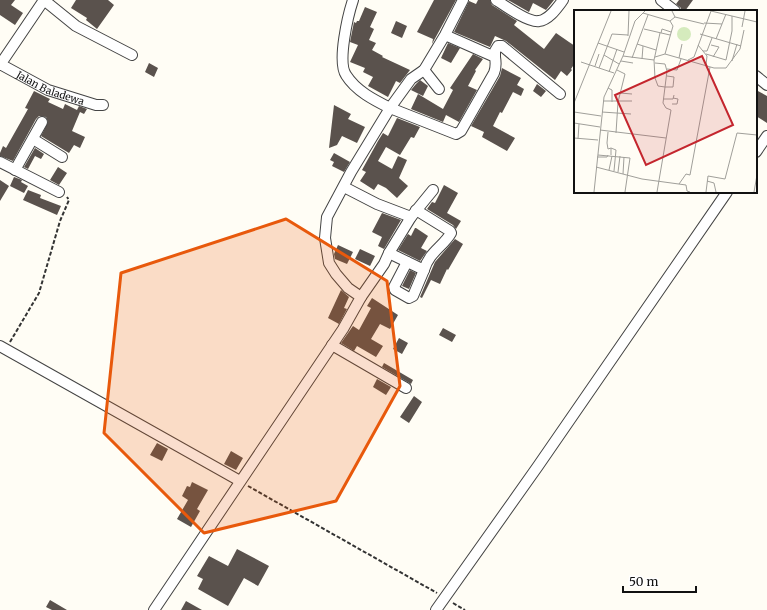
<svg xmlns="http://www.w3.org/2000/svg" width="767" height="610" viewBox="0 0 767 610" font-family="Merriweather,serif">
<rect width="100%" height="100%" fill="#fffdf5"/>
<!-- building -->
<path fill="#5a524d" d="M 0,0 L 15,0 L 11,5 L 23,13 L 15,25 L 0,15 Z
M 76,0 L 108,0 L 114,5 L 97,29 L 86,20 L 87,18 L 71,8 Z
M 434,0 L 456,0 L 432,44 L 433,39 L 417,32 Z
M 478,0 L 490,0 L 492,5 L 517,21 L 514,25 L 544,49 L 556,33 L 569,42 L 575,46 L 575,63 L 571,69 L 572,70 L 567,76 L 561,71 L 555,80 L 506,41 L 495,36 L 490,47 L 454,32 L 469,1 L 476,4 Z
M 508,0 L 554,0 L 546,10 L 533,3 L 529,12 Z
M 679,0 L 693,0 L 685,11 L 681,11 L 681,8 L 676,4 Z
M 365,7 L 377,12 L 370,27 L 374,29 L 369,40 L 376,43 L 372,50 L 383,56 L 382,57 L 410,70 L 400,83 L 396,81 L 388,97 L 368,86 L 373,77 L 363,72 L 365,68 L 350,62 L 358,45 L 350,42 L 354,22 L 356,23 L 357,21 L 359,21 Z
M 396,21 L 407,26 L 402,38 L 391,33 Z
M 448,43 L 460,48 L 451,63 L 441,58 Z
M 473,54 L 483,59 L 475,70 L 476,71 L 468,86 L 477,90 L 459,122 L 446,115 L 443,122 L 411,109 L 418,94 L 443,109 L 453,90 L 450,88 Z
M 149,63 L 158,68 L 154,77 L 145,72 Z
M 502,68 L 521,78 L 517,85 L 524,89 L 521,96 L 513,92 L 502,113 L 500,112 L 493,126 L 515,138 L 507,151 L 482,137 L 484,132 L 471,126 L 500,76 Z
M 420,80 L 428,86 L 423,96 L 411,90 L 416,84 Z
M 537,84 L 546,91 L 541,97 L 533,91 Z
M 756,90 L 767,96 L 767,123 L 756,116 Z
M 34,91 L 50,99 L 48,102 L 63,109 L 65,104 L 77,110 L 79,106 L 87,109 L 84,114 L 80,112 L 72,131 L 85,137 L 80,148 L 74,145 L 69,153 L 41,136 L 48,122 L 46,117 L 39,116 L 36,119 L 13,161 L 0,156 L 0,153 L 3,146 L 6,148 L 28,109 L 25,108 Z
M 334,105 L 351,114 L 348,119 L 365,127 L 357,143 L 342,136 L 337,145 L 329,148 Z
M 397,118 L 420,127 L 414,138 L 411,137 L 400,155 L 386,147 L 378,161 L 392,169 L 398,156 L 407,160 L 399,178 L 408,186 L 397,198 L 386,188 L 378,184 L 374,190 L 360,181 L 366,172 L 362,170 L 378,141 L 383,133 L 388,136 Z
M 35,148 L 44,154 L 41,159 L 35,156 L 28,169 L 24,167 Z
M 334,153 L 350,162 L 344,172 L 332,166 L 334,162 L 330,160 Z
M 58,167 L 67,173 L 59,185 L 50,180 Z
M 14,177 L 22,180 L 21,182 L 28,186 L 24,193 L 10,186 Z
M 0,180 L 9,186 L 0,201 Z
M 444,185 L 458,193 L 447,213 L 461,221 L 456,229 L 453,225 L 427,209 L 432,202 L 435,203 Z
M 28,190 L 41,195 L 40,198 L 61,206 L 57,215 L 23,200 Z
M 382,213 L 401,220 L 384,249 L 378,246 L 382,237 L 372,232 Z
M 415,228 L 416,228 L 428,236 L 421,248 L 427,251 L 420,261 L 398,250 L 408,234 L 411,236 Z
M 455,239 L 463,244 L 448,270 L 447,269 L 440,284 L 431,280 L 422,298 L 420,297 L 435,262 Z
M 338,245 L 353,252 L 347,264 L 335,259 L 334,254 Z
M 360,249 L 375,256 L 370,266 L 355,259 Z
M 410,270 L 416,273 L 409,289 L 402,286 Z
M 341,290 L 349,297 L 344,308 L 347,309 L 339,324 L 328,318 Z
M 372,298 L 398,315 L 390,329 L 380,324 L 371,339 L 383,346 L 376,357 L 357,346 L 354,351 L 341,343 L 353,326 L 359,330 L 371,308 L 367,306 Z
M 443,328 L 456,335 L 452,342 L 439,335 Z
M 399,338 L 408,343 L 402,354 L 393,349 Z
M 384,363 L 413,380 L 411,384 L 382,367 Z
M 377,379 L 391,387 L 386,395 L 373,387 Z
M 414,396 L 422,402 L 409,423 L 400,417 Z
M 157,443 L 168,449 L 162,461 L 150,455 Z
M 231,451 L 243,458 L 236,470 L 224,464 Z
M 192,482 L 208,490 L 197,509 L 200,511 L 191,527 L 177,519 L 188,500 L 182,496 L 187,486 L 190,487 Z
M 237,549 L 269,566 L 258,586 L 244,578 L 228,606 L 198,589 L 203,579 L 197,576 L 209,556 L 228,566 Z
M 50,600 L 67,610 L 52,610 L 46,607 Z
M 186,601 L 202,610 L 181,610 Z"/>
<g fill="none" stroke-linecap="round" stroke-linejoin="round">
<defs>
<g id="street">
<path d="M 44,0 L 76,26 L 132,55"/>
<path d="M 496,0 C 505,6 529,23 539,21 C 549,20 557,8 563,0"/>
<path d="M 661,0 L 675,11"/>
<path d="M 445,35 L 495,57 C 496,63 496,68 494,73 L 461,131 L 456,134 L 390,108 L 411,79 L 424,70 L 445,35 L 463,0"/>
<path d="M 495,57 L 495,51 L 498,46 L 502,46 L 560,94"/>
<path id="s1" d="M 0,64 L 48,90 L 96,105 L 103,105"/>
<path d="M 0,65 L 44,0"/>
<path d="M 424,70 L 439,89"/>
<path d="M 756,76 L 767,85"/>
<path d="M 33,139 L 62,157"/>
<path d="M 756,152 L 767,136"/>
<path d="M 0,162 L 59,192"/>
<path d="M 15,170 L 42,122"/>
<path d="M 344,187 L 377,204 L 411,217 L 433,190"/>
<path d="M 389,253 L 424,270 C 429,252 443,247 451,233 L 450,231 L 416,210"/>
<path d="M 407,262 L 394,287 L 395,290 L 409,298 L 413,296 L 424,270"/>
<path d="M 361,297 L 384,264 L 389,253 L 411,217"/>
<path d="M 332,345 L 406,388"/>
<path d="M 0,346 L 240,481"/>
<path d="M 154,610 L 343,329 L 361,297 L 348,288 L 336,274 L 329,263 L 325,238 L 327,217 L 351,172 L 390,108 C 374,100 356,91 346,75 C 337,62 348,15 353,0"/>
<path d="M 436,610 L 538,466 L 727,192"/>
</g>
</defs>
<!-- street casing -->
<use href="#street" stroke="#444" stroke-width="12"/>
<!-- path -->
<path stroke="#333" stroke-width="2" stroke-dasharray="4 2" stroke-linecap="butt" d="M 10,342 L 39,293 L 60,221 L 69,200 L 67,197
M 248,486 L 437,593
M 453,603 L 465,610"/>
<!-- street -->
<use href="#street" stroke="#fff" stroke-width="10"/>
</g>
<!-- marked area -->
<path fill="#e8590c" fill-opacity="0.2" stroke="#e8590c" stroke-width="3" stroke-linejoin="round" d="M 286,219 L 387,281 L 400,386 L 336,501 L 204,533 L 104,433 L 121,273 Z"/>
<g text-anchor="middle" stroke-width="4" stroke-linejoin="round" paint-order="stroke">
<!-- street labels -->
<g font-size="10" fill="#111" stroke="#fff">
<text dy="4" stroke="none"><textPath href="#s1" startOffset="56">Jalan Baladewa</textPath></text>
</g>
</g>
<!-- overview -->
<g transform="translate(574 10)">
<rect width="183" height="183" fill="#fffdf5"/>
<path d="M103 24a7 7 0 1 1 14 0a7 7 0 1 1-14 0Z" fill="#d5ebbd"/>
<path fill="none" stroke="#a09f9a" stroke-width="1" d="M 137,1 L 183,12M 69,3 L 96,11M 101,7 L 130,14M 130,13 L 148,14M 168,17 L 171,1M 70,19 L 96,25M 87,23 L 88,19 L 97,22M 126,24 L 167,36M 54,26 L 55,1M 142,29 L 152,4M 24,33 L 50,42M 63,34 L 82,40M 124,35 L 133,46 L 132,55M 137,35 L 145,37 L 139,47M 129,41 L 133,41 L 138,28M 91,44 L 99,16 L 96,11 L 101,7 L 98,1M 132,44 L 152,50 L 158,21 L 158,6M 30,45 L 45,54M 49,46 L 80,50M 81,47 L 91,44 L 140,58 L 152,58 L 166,39 L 170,20M 58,48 L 74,5M 105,48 L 108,34M 68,49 L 69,36M 114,50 L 120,47 L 137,1M 47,51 L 59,53M 158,51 L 163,34M 7,52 L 40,63M 81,53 L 91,54 L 93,61 L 91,77 L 99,77 L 100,67 L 93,66M 21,56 L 25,44M 25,58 L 38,24 L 54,25M 93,59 L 103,60 L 107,49M 35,62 L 43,39M 34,78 L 38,80 L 38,92M 46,83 L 58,84M 89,89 L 99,89 L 100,85M 29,91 L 58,91M 0,93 L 37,1M 98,94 L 103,94 L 104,89 L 99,88M 0,102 L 27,106M 28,102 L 57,104M 0,113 L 26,117M 26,120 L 92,128M 34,122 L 33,133 L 34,139 L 37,138 L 37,145M 42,123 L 44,92 L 51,64 L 43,60M 0,128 L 24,130M 4,129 L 5,114M 37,138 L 42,140 L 40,161M 24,145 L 56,148 L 51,182M 23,147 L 33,147 L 34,145M 22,157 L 68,169 L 112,175 L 113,181 L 116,182M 35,160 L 38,146M 44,162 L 46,146M 49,164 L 50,147M 133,171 L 140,173 L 142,182M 105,174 L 112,164 L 116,165 L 136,57M 20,182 L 30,87 L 49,46 L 61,11 L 71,1M 83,182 L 97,100 L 92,98 L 89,93 L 91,77 L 84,76 L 81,68 L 80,50 L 86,23M 132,182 L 134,166 L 151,169 L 163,123 L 183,125M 180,182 L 183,165"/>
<path fill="#c4262e" fill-opacity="0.15" stroke="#c4262e" stroke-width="2" d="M 128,46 L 159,115 L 72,155 L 41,85 Z"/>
<rect width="183" height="183" fill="none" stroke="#111" stroke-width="2"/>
</g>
<!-- scale -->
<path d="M623 586v6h73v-6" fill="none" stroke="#111111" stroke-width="2"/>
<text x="629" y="586" font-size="12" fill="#111111" stroke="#ffffff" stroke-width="3" paint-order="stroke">50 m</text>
</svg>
